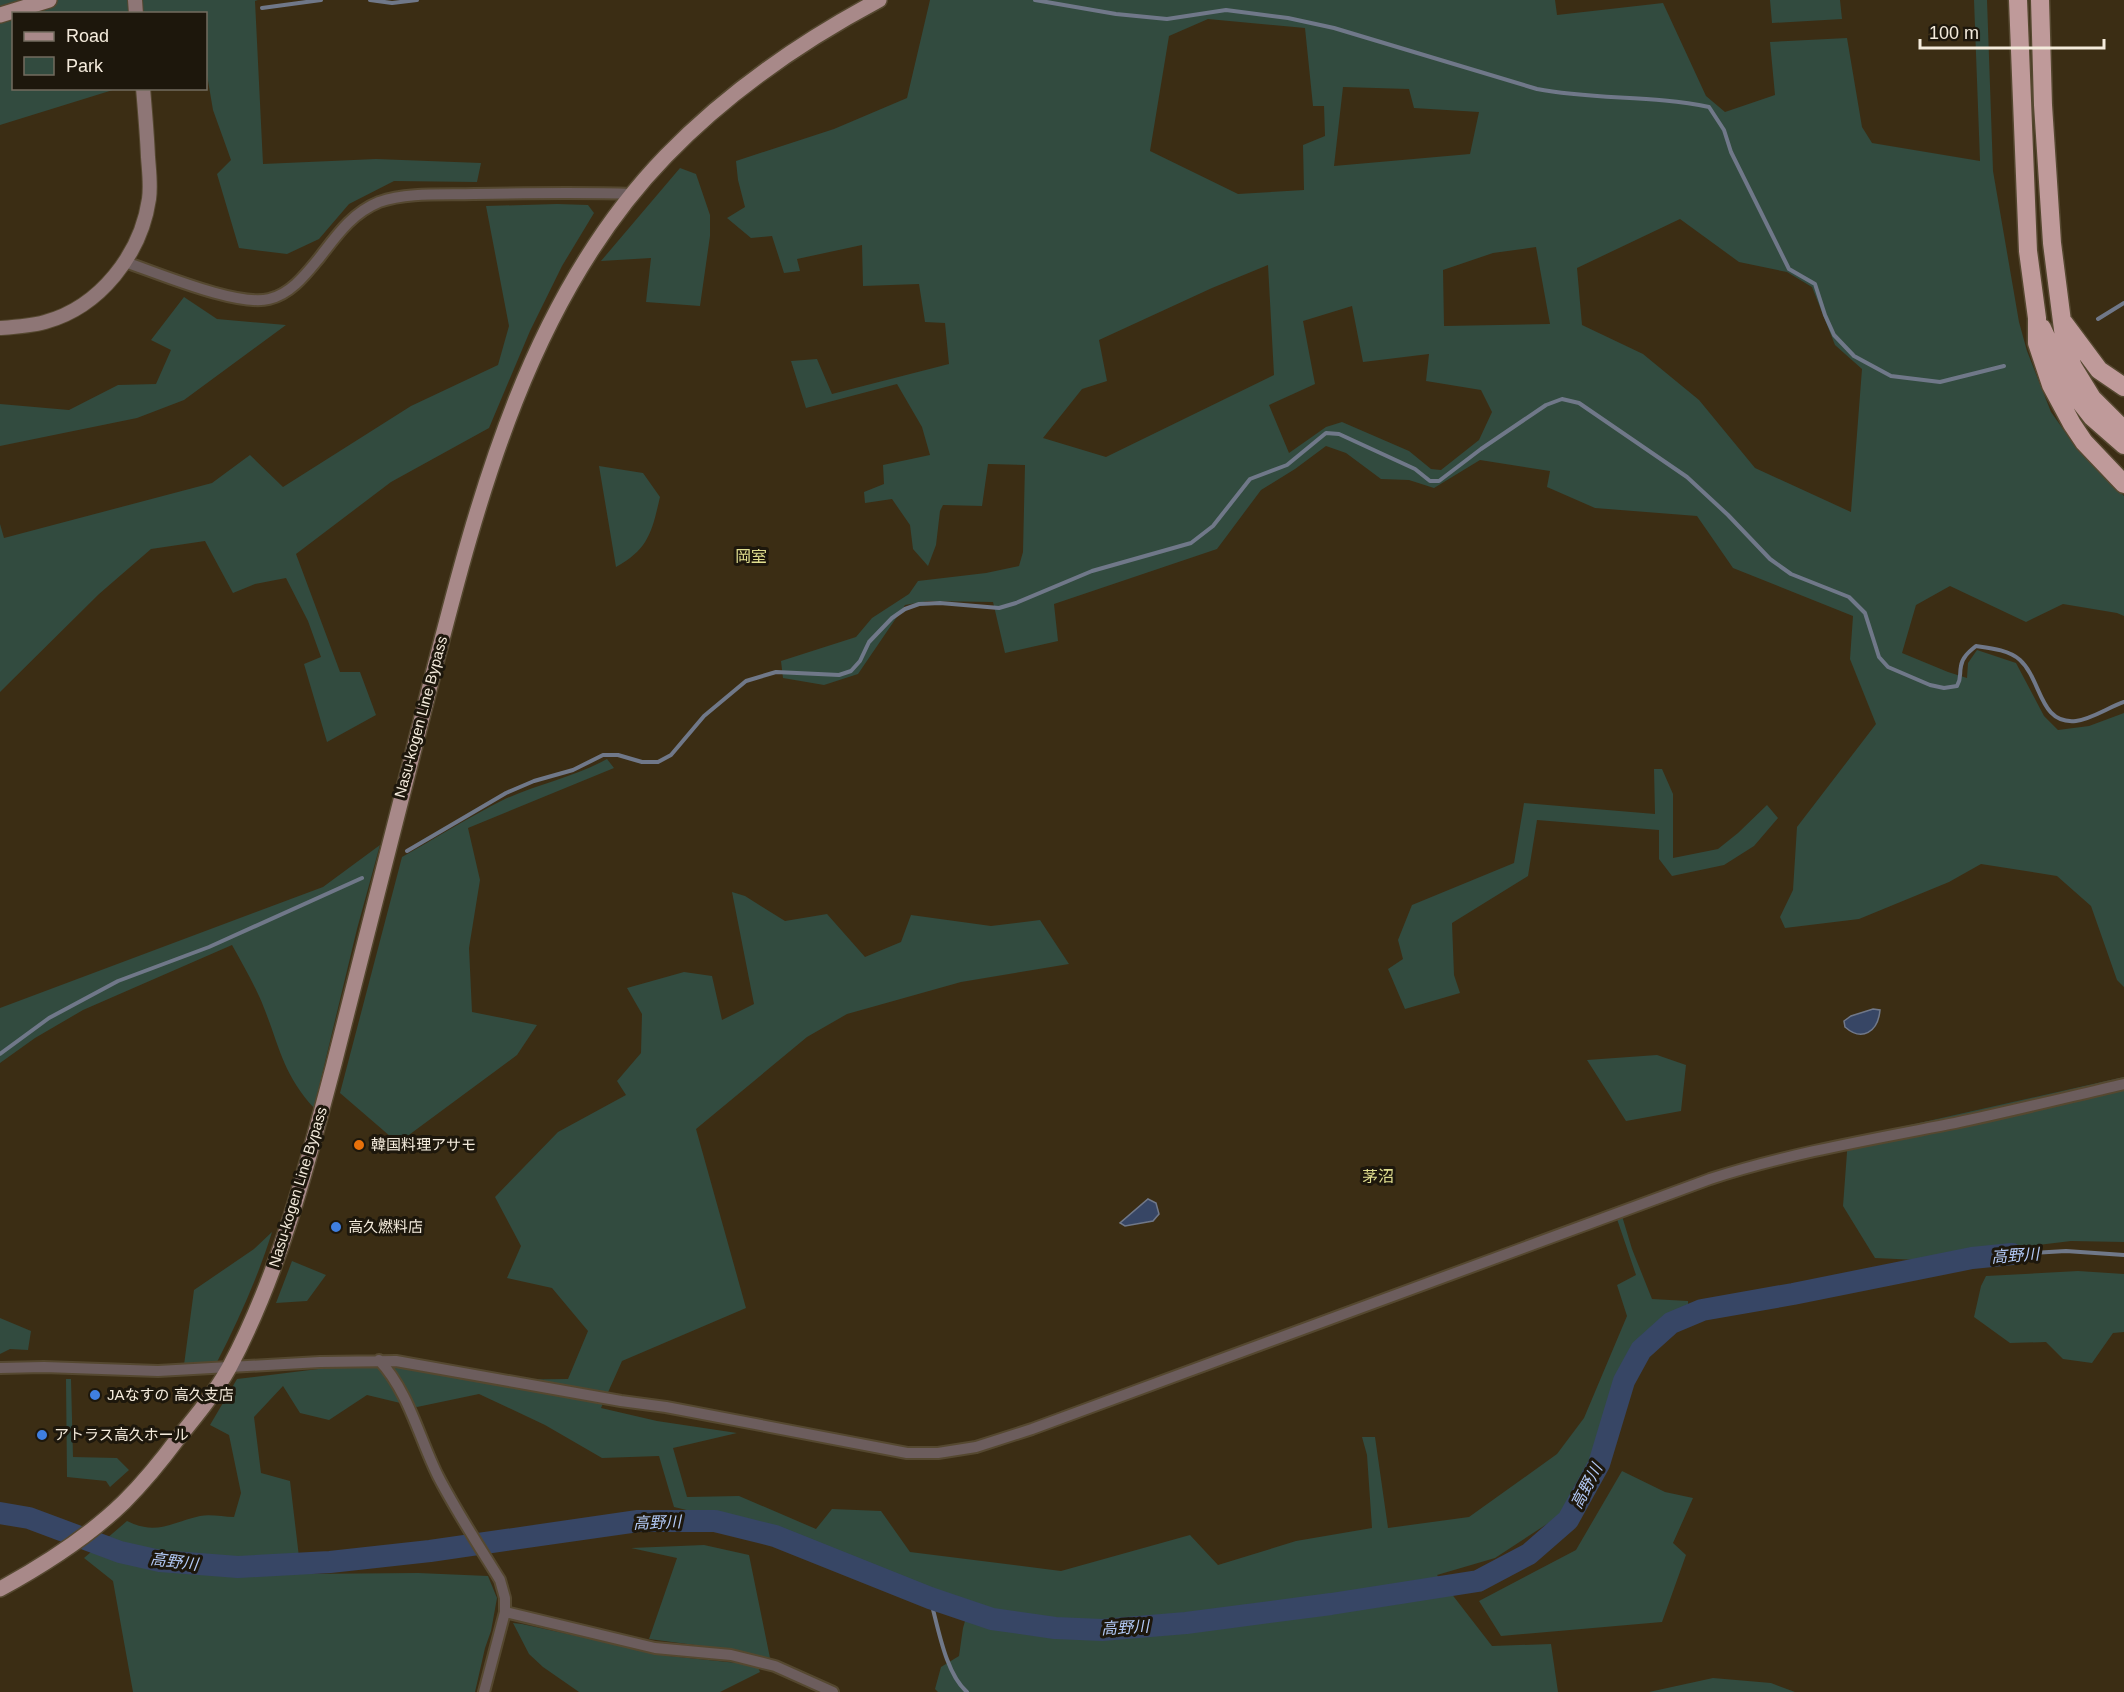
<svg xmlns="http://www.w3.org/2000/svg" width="2124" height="1692" viewBox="0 0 2124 1692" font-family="Helvetica,'Noto Sans JP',sans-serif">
<rect width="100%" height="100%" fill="#3b2d14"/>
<!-- green -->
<path fill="#324b3f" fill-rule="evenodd" d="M 0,0 L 258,0 L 255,1 L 263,164 L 376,159 L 481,163 L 477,182 L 394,181 L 349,204 L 319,239 L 287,254 L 239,248 L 217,174 L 231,160 L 213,110 L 206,69 L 206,14 L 14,14 L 14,88 L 116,89 L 0,125 Z
M 930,0 L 1555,0 L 1557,15 L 1663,3 L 1706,96 L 1725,112 L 1775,95 L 1770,42 L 1847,38 L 1862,127 L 1872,143 L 1980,161 L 1974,0 L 1987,0 L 1993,171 L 2019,322 L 2027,351 L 2051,412 L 2070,439 L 2124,496 L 2124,616 L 2117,613 L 2063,604 L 2026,622 L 1950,586 L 1916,605 L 1902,653 L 1948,672 L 1967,678 L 1968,663 L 1977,650 L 2016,663 L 2044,716 L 2058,730 L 2089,726 L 2124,713 L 2124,987 L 2117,980 L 2091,906 L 2057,876 L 1981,864 L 1949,882 L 1859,919 L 1785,928 L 1780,917 L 1793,890 L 1797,827 L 1876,724 L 1850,659 L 1853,616 L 1733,568 L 1697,516 L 1595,508 L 1547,487 L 1550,471 L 1480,460 L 1434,488 L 1409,480 L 1381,479 L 1346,453 L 1326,446 L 1295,469 L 1261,490 L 1217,549 L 1054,604 L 1058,641 L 1005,653 L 993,602 L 928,601 L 905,605 L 858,674 L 824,685 L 783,678 L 781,661 L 856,637 L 872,618 L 909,594 L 918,581 L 986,573 L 1019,566 L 1023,552 L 1025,465 L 988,464 L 982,506 L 943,505 L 940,511 L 936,545 L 928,566 L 913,549 L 910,525 L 892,499 L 865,503 L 864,492 L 884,484 L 883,465 L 930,455 L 922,427 L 897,384 L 806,408 L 791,361 L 817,359 L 832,394 L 949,364 L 945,323 L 925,322 L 919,284 L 863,286 L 862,245 L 797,259 L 800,271 L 784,273 L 772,236 L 751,238 L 727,218 L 745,207 L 738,180 L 736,161 L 834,129 L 907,98 ZM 1208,19 L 1305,28 L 1313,106 L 1324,106 L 1325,136 L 1303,145 L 1304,190 L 1238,194 L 1150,151 L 1169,36 ZM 1343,87 L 1409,89 L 1414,108 L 1479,112 L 1470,154 L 1334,166 ZM 1680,219 L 1739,262 L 1787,272 L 1812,287 L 1835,345 L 1862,369 L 1851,512 L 1755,468 L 1699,400 L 1643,354 L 1582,325 L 1577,268 ZM 1536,247 L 1550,324 L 1444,326 L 1443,270 L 1493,253 ZM 1268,265 L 1274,375 L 1106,457 L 1043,438 L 1082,389 L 1107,381 L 1099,340 L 1212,288 ZM 1352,306 L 1363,362 L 1429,354 L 1426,381 L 1481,390 L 1492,412 L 1479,440 L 1441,470 L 1431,469 L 1409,451 L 1342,422 L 1326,427 L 1289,453 L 1269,405 L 1315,384 L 1303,321 Z
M 1770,0 L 1840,0 L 1842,19 L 1772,23 Z
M 680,168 L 696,174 L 710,215 L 710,236 L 700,306 L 646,302 L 651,258 L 601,261 Z
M 557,204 L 588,205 L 594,213 L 562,266 L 530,331 L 489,428 L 391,482 L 296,554 L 340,672 L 360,672 L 376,715 L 327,742 L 304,664 L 321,657 L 308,621 L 286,578 L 255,584 L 233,593 L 205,541 L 151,549 L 99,594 L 0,692 L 0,524 L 4,538 L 212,483 L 250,455 L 283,487 L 411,406 L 498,365 L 509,326 L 486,206 Z
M 184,297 L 217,319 L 286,325 L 184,400 L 137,418 L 0,446 L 0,404 L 69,410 L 118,385 L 156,384 L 171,350 L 151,340 Z
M 599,466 L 643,473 L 660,497 C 652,531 649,549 616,567 Z
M 607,759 L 614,768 L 468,828 L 480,880 L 469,948 L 472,1012 L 537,1025 L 517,1055 L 398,1143 L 340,1093 L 402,857 C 436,838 469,817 503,800 C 537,784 575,777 607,759 Z
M 1654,769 L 1662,769 L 1673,794 L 1673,858 L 1718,849 L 1738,833 L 1767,805 L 1778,818 L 1754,846 L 1724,865 L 1672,876 L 1659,859 L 1659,830 L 1537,820 L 1528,876 L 1452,923 L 1454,975 L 1460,993 L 1405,1009 L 1388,969 L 1403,959 L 1398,940 L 1412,905 L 1514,863 L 1524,803 L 1655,814 Z
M 380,845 L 357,929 L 314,1108 C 283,1074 280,1048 264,1008 C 256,987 243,965 232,945 L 83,1010 L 35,1038 L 0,1063 L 0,1008 L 323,887 Z
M 732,892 L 745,896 L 785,921 L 827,914 L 865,957 L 901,942 L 911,915 L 991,926 L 1040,920 L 1069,964 L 961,982 L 847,1014 L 807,1037 L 696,1129 L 746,1308 L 622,1361 L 601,1408 L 657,1421 L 737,1433 L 673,1448 L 687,1497 L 739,1496 L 816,1529 L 832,1509 L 881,1511 L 910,1552 L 1061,1571 L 1190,1535 L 1218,1565 L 1296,1541 L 1372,1528 L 1367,1455 L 1362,1437 L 1375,1437 L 1388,1528 L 1469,1517 L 1557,1454 L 1584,1418 L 1627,1316 L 1617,1285 L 1636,1275 L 1617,1219 L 1622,1216 L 1632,1249 L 1652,1299 L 1688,1301 L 1688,1310 L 1672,1317 L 1648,1336 L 1615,1382 L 1597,1455 L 1559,1516 L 1495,1558 L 1437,1575 L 1492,1646 L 1551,1644 L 1558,1692 L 938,1692 L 935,1689 L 941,1667 L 959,1656 L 963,1628 L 970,1604 L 791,1535 L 674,1507 L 659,1456 L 602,1458 L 545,1425 L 479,1394 L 417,1407 L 367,1395 L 329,1420 L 300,1413 L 283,1386 L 254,1417 L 261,1473 L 290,1481 L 301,1574 L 418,1573 L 488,1576 L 497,1598 L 491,1631 L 485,1648 L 475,1692 L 133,1692 L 113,1581 L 84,1558 L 127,1521 C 157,1536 172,1522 200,1516 C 211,1514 223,1517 234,1517 L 241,1493 L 229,1435 L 210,1425 L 237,1379 L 334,1367 L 398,1366 L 488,1380 L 568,1379 L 588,1331 L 552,1288 L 507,1278 L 521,1246 L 495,1197 L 558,1132 L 626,1095 L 617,1081 L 641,1053 L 642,1014 L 627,988 L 684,972 L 712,976 L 722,1020 L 754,1004 Z
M 1657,1055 L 1686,1065 L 1681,1111 L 1626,1121 L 1587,1060 Z
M 2124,1077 L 2124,1242 L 2071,1241 L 1918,1260 L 1875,1258 L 1843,1206 L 1848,1139 Z
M 272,1232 C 258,1277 239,1319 217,1362 L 184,1365 L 194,1290 L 254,1249 Z
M 292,1261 L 326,1275 L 307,1301 L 276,1303 Z
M 2078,1271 L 2124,1274 L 2124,1332 L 2113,1333 L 2092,1363 L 2063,1359 L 2046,1342 L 2010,1343 L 1974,1317 L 1981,1286 L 1986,1276 Z
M 0,1318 L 31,1331 L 28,1350 L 10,1349 L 0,1354 Z
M 66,1379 L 71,1379 L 73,1457 L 117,1458 L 129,1470 L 110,1487 L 106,1481 L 67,1477 Z
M 1622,1471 L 1665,1492 L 1693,1498 L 1673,1543 L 1686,1555 L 1662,1622 L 1501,1636 L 1479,1601 L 1576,1550 Z
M 704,1545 L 749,1555 L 770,1658 L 733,1650 L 649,1639 L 677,1558 L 631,1548 Z
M 513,1623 L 522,1624 L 669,1656 L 757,1665 L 760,1672 L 720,1692 L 579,1692 L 543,1667 L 529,1654 Z
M 1713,1678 L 1771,1683 L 1795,1692 L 1649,1692 Z"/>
<!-- water -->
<path fill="#374665" stroke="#707889" stroke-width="1.5" d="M 1873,1009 L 1880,1010 C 1878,1032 1862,1042 1845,1027 L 1844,1021 L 1851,1016 Z
M 1148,1199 L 1156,1203 L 1159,1214 L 1153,1221 L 1125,1226 L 1120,1223 Z"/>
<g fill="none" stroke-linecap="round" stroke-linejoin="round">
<!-- stream -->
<path stroke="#707889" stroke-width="4" d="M 370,0 L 392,3 L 417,0
M 1035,0 L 1116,14 L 1167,19 L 1226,10 L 1288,18 L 1334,28 L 1537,89 C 1593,100 1652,95 1709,107 L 1724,130 L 1731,152 L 1789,269 L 1815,284 L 1825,315 L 1834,335 L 1854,356 L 1891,376 L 1940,382 L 2004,366
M 262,8 L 321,0
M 2098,319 L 2124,303
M 407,851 L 506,793 L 534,781 L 573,770 L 603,755 L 618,755 L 642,762 L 658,762 L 671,755 L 704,716 L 746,681 L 776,672 L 839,675 L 851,671 L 860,661 L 869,642 L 892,618 L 905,609 L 919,604 L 940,603 L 999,608 L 1016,603 L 1092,571 L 1191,543 L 1213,526 L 1250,479 L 1287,465 L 1326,433 L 1339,434 L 1415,469 L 1430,481 L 1439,481 L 1481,449 L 1546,405 L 1562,399 L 1579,403 L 1687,477 L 1728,515 L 1770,559 L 1791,574 L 1849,597 L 1865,613 L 1879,657 L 1888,667 L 1930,685 L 1944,688 L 1957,686 C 1962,677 1959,675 1961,666 C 1962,657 1970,651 1976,646 C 1990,648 2009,650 2020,660 C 2042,680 2039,725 2076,721 C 2092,719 2109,707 2124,702
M 0,1054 L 49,1018 L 118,981 L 209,947 L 362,878
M 2012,1254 L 2066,1251 L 2124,1255
M 930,1598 C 938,1626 945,1673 967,1692"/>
<!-- river -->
<path stroke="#374665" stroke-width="22" d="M 0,1513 L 29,1518 L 120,1552 L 160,1561 L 238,1567 L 330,1562 L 430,1551 L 638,1521 L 715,1521 L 775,1536 L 930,1598 L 992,1619 L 1055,1628 L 1102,1630 L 1186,1623 L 1331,1604 L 1478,1581 L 1529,1554 L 1568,1520 L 1599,1464 L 1624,1381 L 1641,1350 L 1671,1323 L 1702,1310 L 1793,1294 L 1972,1258 L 2012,1254"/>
<defs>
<path id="street" d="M 125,262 C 158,273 237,307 269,299 C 291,294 306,274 320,257 C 337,235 352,213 379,202 C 408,192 444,195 474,194 C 527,193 580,192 633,194
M 379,1360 C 409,1392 419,1438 438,1476 C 456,1511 479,1546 500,1580 L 505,1598 L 505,1612 L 484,1692
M 0,1368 L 44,1367 L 158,1371 L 320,1362 L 396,1361 L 621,1401 L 666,1407 L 907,1453 L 938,1453 L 976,1447 L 1032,1429 L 1710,1179 C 1790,1153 1873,1139 1955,1123 C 2012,1111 2068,1097 2124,1084
M 505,1612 L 655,1648 L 731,1655 L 775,1666 L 833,1692"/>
<path id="secondary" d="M 135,0 L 136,14
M 0,328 C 15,327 31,326 45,322 C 100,307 141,254 149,199 C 151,185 149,171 148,157 C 147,134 145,111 143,88"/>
<path id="primary" d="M 0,15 L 49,0
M 0,1589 C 44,1565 87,1538 124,1502 C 144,1482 162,1460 179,1437 C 197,1415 215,1393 229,1368 C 279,1274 307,1167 334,1064 C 367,936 399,807 432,678 C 479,494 530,296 666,156 C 727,93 802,41 879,0"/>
<path id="highway" d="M 2018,0 L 2028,251 L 2037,318 L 2037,343 L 2051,385 L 2072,424 L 2084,442 L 2124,484
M 2040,0 L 2043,105 L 2052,243 L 2065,345 L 2073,367 L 2092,398 L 2124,430
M 2064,323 L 2099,370 L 2124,387
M 2042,328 L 2070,389 L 2092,417 L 2124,445"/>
</defs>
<!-- street casing -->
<use href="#street" stroke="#554830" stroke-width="14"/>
<!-- secondary casing -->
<use href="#secondary" stroke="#554830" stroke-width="16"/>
<!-- primary casing -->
<use href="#primary" stroke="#554830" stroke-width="18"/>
<!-- highway casing -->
<use href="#highway" stroke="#554830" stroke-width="21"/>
<!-- street -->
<use href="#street" stroke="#6c5d5d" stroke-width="10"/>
<!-- secondary -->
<use href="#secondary" stroke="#8e7676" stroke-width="14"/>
<!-- primary -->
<use href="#primary" stroke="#a88989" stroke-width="15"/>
<!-- highway -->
<use href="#highway" stroke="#bf9a9a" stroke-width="18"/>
</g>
<!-- markers -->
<circle fill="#e8710a" stroke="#1d170c" stroke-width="2" cx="359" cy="1145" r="6"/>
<g fill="#3f7fe0" stroke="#1d170c" stroke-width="2">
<circle cx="336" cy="1227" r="6"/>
<circle cx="95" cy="1395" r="6"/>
<circle cx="42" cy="1435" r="6"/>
</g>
<g text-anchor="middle" stroke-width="6" stroke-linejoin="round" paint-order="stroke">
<!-- street labels -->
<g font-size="15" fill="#f4ebdc" stroke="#1d170c">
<text transform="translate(421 717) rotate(-75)" y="5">Nasu-kogen Line Bypass</text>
<text transform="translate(298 1187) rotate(-73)" y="5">Nasu-kogen Line Bypass</text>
</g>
<!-- poi labels -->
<g font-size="15" fill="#f4ebdc" stroke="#1d170c" text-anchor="start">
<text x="371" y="1150">韓国料理アサモ</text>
<text x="348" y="1232">高久燃料店</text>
<text x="107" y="1400">JAなすの 高久支店</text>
<text x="54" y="1440">アトラス高久ホール</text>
</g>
<!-- neighbourhood labels -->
<g font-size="16" fill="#e0de8f" stroke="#1d170c">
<text x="751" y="562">岡室</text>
<text x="1378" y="1182">茅沼</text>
</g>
<!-- water labels -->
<g font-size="16" font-style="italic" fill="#b2c9f6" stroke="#1d170c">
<text transform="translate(2015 1255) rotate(-4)" y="6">高野川</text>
<text transform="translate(1586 1486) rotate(-62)" y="6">高野川</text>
<text transform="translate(657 1522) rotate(-2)" y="6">高野川</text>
<text transform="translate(174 1561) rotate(7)" y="6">高野川</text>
<text transform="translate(1125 1627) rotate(-3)" y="6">高野川</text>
</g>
</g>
<!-- legend -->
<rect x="12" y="12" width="195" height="78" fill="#1d170c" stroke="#736c5f" stroke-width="1.5"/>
<rect x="24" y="32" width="30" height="9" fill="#a88989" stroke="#736c5f" stroke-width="1.5"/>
<text x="66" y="42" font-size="18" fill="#f4ebdc">Road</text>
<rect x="24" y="57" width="30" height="18" fill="#324b3f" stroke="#736c5f" stroke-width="1.5"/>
<text x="66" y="72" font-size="18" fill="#f4ebdc">Park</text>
<!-- scale -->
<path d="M1920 39v9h184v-9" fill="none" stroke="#f4ebdc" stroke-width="3"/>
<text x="1929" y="39" font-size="18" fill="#f4ebdc" stroke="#1d170c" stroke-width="4.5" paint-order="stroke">100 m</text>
</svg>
